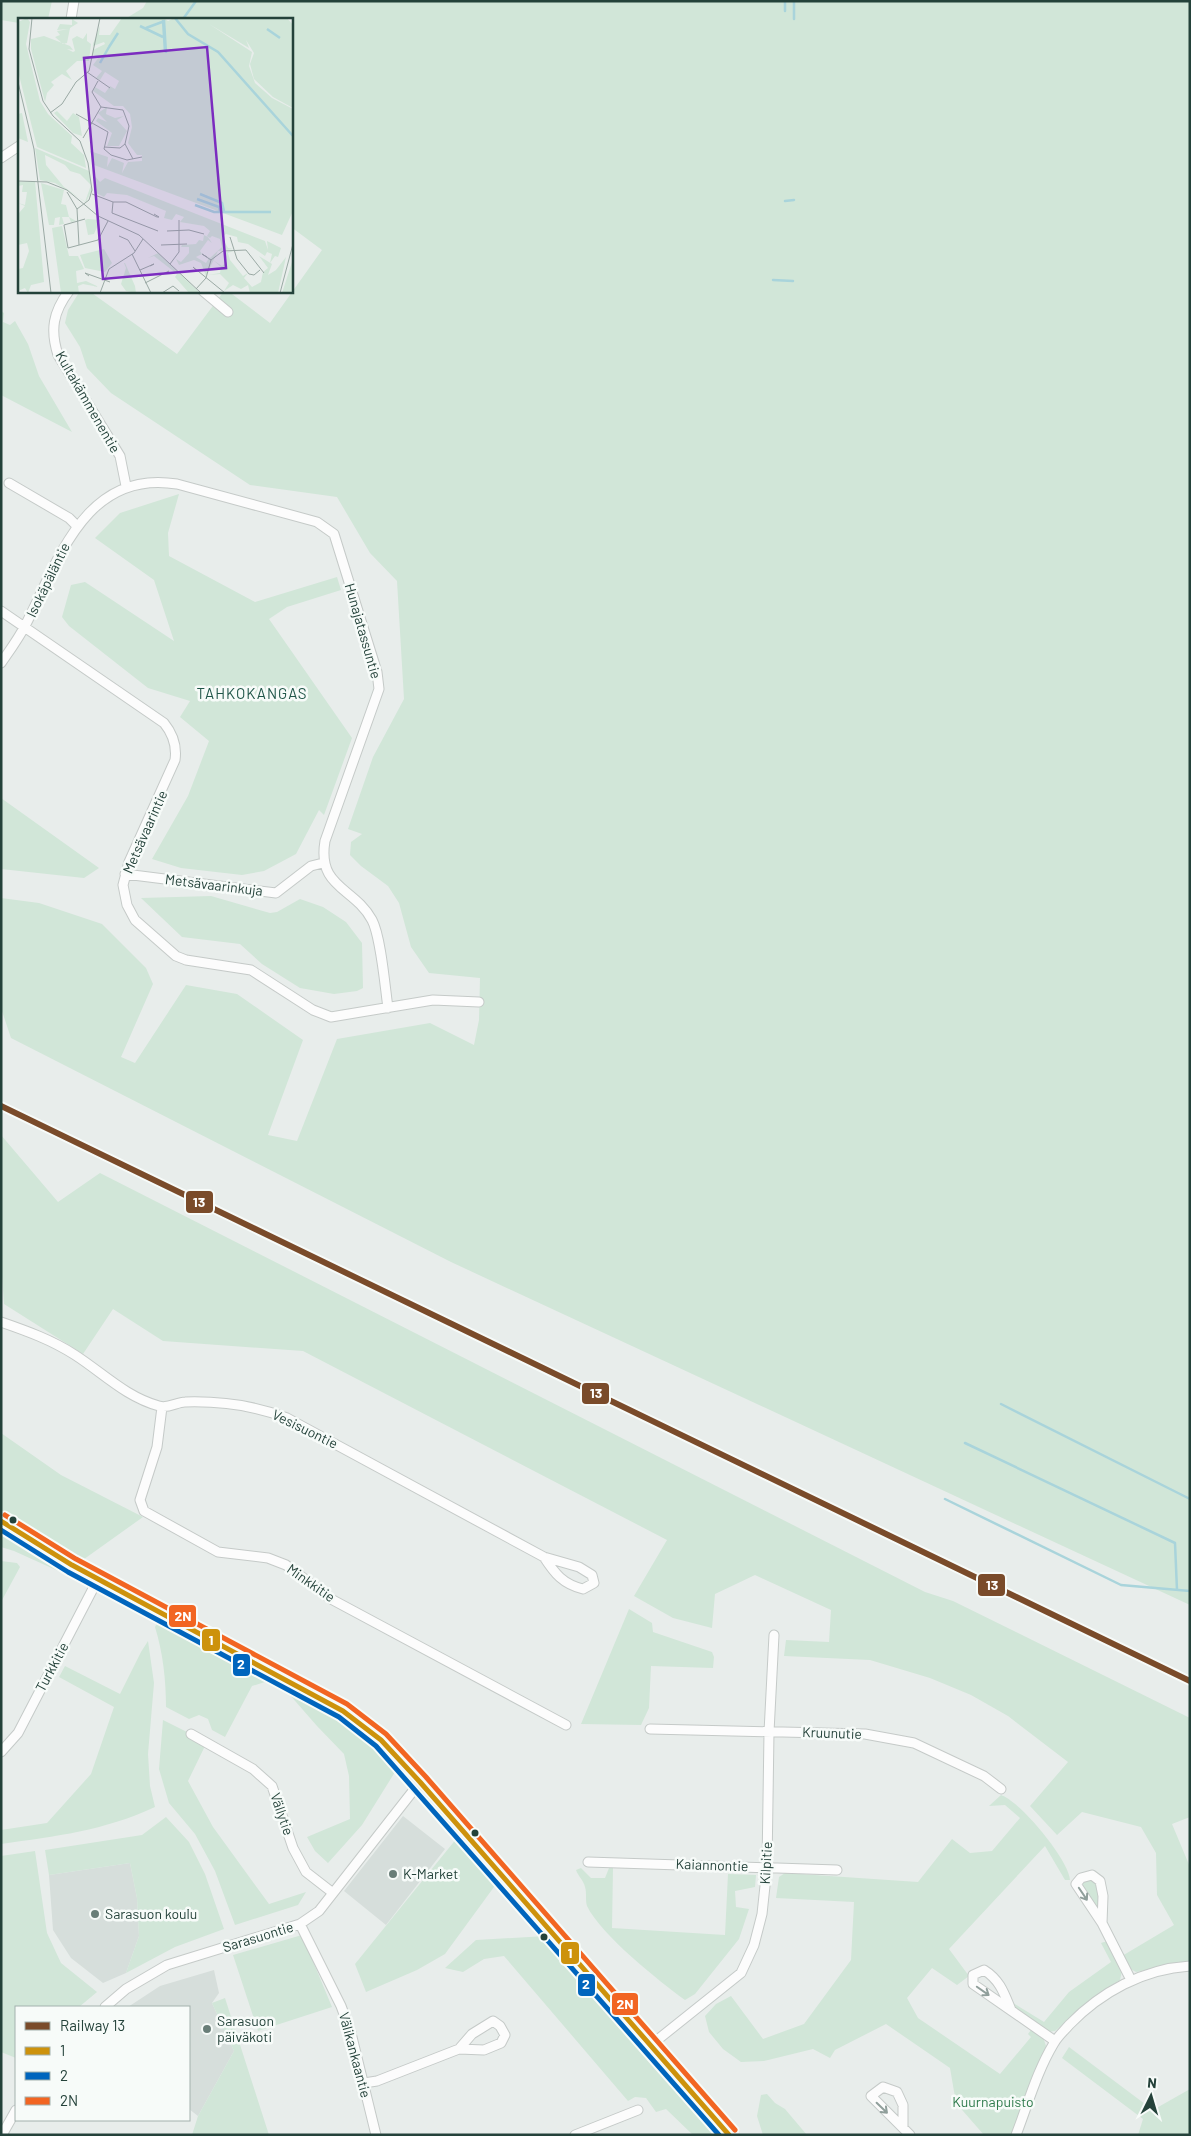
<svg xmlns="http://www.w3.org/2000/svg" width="1191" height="2136" viewBox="0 0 1191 2136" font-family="Barlow,sans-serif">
<rect width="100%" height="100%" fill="#e8edeb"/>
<!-- built -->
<path fill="#d6dedb" d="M 403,1816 L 445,1849 L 386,1925 L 344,1891 Z
M 130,1863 L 137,1898 L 139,1936 L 126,1973 L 103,1983 L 71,1958 L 53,1930 L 49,1875 Z
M 214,1970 L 219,1993 L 212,2003 L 234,2051 L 198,2116 L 189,2109 L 189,2007 L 128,2007 L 160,1986 Z"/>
<!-- green -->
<path fill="#d1e6d8" d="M 1,1 L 52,1 L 48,19 L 19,19 L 19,23 L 1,20 Z
M 147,1 L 1190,1 L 1190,1605 L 451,1262 L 11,1038 L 1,1008 L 1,898 L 39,903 L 102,924 L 146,968 L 153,984 L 121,1057 L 135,1063 L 186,985 L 237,994 L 303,1040 L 268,1135 L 297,1141 L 337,1039 L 430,1023 L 474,1045 L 479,1020 L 480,978 L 429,973 L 411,947 L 399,903 L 388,886 L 361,866 L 350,855 L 351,842 L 362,834 L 348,829 L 373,757 L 404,699 L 397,581 L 370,553 L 337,497 L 250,485 L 111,393 L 87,368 L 80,347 L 65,323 L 68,310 L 80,291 L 89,291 L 177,354 L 224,291 L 228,291 L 270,323 L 322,250 L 291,227 L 291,19 L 125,19 L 143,8 Z
M 1,311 L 4,313 L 3,322 L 10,325 L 15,321 L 28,344 L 39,376 L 72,432 L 1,395 Z
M 179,494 L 168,533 L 169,556 L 255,602 L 337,577 L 341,590 L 287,607 L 269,619 L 352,738 L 324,815 L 319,810 L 296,854 L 264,871 L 242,875 L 181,868 L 152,859 L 188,796 L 209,741 L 180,717 L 190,701 L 148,688 L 69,626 L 62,617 L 71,585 L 85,582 L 174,641 L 154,580 L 95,538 L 120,513 Z
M 1,798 L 99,868 L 84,878 L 1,869 Z
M 211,896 L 270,913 L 277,912 L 300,899 L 323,907 L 346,922 L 362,943 L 363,988 L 357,991 L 334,994 L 300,988 L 262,964 L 240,944 L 182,937 L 141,898 Z
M 1,1135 L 58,1202 L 100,1173 L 925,1592 L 953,1601 L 1190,1718 L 1190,1817 L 1172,1824 L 1190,1867 L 1190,1962 L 1136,1972 L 1129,1968 L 1122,1956 L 1174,1925 L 1157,1895 L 1156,1853 L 1141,1827 L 1082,1812 L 1057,1835 L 1030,1806 L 1068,1762 L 1008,1716 L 971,1695 L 930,1678 L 870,1660 L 784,1656 L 786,1640 L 829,1642 L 831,1610 L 755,1575 L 715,1594 L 712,1628 L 673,1618 L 634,1596 L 667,1540 L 303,1351 L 163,1341 L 113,1309 L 83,1354 L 4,1304 L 1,1263 Z
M 1,1433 L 61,1475 L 143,1517 L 80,1562 L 1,1510 Z
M 1,1525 L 86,1578 L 87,1584 L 14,1551 L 1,1547 Z
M 1,1561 L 17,1563 L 20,1567 L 1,1602 Z
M 629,1609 L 652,1623 L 653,1632 L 712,1652 L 714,1657 L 713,1668 L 651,1666 L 649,1708 L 641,1725 L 581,1724 Z
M 160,1617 L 343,1714 L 400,1764 L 362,1825 L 328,1863 L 315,1851 L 307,1837 L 350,1819 L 349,1776 L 344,1754 L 317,1726 L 289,1694 L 265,1682 L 252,1686 L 225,1737 L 212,1730 L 208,1719 L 199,1715 L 189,1719 L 166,1707 C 166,1680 163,1653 155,1627 Z
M 148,1641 L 154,1683 L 148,1754 L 150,1786 L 155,1807 C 103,1831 57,1836 1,1844 L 1,1830 L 47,1823 L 91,1774 L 114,1707 L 59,1677 L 65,1666 L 120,1694 L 141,1652 Z
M 163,1720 L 203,1740 L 204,1748 L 188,1781 L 213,1827 L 269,1904 L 306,1892 L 298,1905 L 235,1925 L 215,1871 L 195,1834 L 169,1803 L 159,1769 Z
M 1001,1795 C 1020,1801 1069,1860 1070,1880 L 1065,1880 L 1045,1846 L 949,1949 L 969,1976 L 957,1985 L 932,1968 L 907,1998 L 918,2018 L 1000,2074 L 1031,2037 L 1028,2034 L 1031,2030 L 1043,2037 L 1046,2046 L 1033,2076 L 1012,2135 L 984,2135 L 956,2103 L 950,2068 L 886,2024 L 835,2050 L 830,2058 L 813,2049 L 764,2061 L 741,2062 L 723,2049 L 709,2032 L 705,2016 L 716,2004 L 731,1996 L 763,2039 L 804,2024 L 851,1960 L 854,1902 L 776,1898 L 779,1877 L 785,1873 L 918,1882 L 952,1839 L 970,1853 L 992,1851 L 1020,1818 L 1005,1805 L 989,1806 Z
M 166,1817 L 189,1842 L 205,1874 L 224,1929 L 175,1947 L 126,1973 L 139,1936 L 137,1898 L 130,1863 L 49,1875 L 45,1850 L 142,1835 Z
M 461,1833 L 502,1876 L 445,1954 L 417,1970 L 366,1992 L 355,1964 Z
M 35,1851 L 47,1933 L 61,1963 L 97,1992 L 79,2007 L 16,2007 L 16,2058 L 1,2052 L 1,1856 Z
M 581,1868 L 591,1878 L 605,1878 L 609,1868 L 613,1868 L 612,1928 L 725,1935 L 728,1874 L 756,1875 L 755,1887 L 735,1891 L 736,1907 L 749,1909 L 739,1939 L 695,1994 L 685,2000 C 659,1981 601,1935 587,1906 C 585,1900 587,1893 585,1887 C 584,1881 578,1876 576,1870 Z
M 1091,1877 L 1097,1881 L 1100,1914 L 1083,1887 L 1083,1881 Z
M 302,1935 L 332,2007 L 258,2031 L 233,1955 Z
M 546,1936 L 558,1949 L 721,2135 L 693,2135 L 666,2109 L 656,2112 L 646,2098 L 635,2097 L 628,2101 L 504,1956 L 484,1959 L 463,1972 L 445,1968 L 476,1940 Z
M 1104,1942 L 1107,1942 L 1122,1971 L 1120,1980 L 1088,2002 L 1055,2031 L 1047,2032 L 1019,2013 L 1013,2003 L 1044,2022 L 1069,1992 L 1111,1962 L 1101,1943 Z
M 225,1998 L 269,2135 L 192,2135 L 198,2116 L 234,2051 L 212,2003 Z
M 1069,2047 L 1153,2110 L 1190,2089 L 1190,2135 L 1138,2135 L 1143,2119 L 1062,2058 Z
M 767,2094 L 775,2103 L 785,2109 L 807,2135 L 763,2135 L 757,2116 L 761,2095 Z"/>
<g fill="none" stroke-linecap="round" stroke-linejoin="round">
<!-- stream -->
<path stroke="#a9d4db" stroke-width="2.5" d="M 785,11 L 785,1
M 183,19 L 196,1
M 794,19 L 794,1
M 785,201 L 794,200
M 773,280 L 793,281
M 1001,1404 L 1190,1499
M 965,1443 L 1175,1543 L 1177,1590
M 945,1499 L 1121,1585 L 1190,1591"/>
<defs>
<path id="minor" d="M 71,19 L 74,1
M 1,158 L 19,146
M 69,291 C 53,312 50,330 58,355 L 120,456 L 126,486
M 203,291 L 228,312
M 9,483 L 69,518 L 77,526
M 1,611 L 164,723 C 173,734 177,746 175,760 L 129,862 L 123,885 L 127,905 L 135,920 L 176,956 L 186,960 L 251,970 L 313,1010 L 331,1017 L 433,1000 L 479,1002
M 1,663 C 10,650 19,638 26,624 C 59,559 86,469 177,484 L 317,522 L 334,534 L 377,672 L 379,689 L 325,841 C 317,888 354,887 372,920 C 381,937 385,987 388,1008
M 125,874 L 276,893 L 311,866 L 323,863
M 1,1322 C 27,1331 52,1340 75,1355 C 103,1373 126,1397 159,1406 C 168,1409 177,1402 185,1402 C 219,1401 256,1406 287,1418 L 544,1557 L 579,1567 L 592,1575 L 594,1583 L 583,1589 C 563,1584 555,1574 544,1557
M 162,1407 L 157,1447 L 140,1500 L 144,1511 L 218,1552 L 268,1558 L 286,1565 L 331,1599 L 566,1725
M 650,1729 L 865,1734 L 914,1743 L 984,1776 L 1001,1789
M 191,1734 L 253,1769 L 272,1786 L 293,1848 L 306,1872 L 333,1893
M 1,1752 L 18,1733 L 98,1579
M 588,1862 L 837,1870
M 1102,1923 L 1103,1896 L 1100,1881 L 1092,1875 L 1081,1878 L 1076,1884 L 1102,1923 L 1131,1980
M 300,1924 L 341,2006 L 351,2033 L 376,2135
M 105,2007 L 126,1989 L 167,1965 L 300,1924 L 319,1911 L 420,1782
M 1011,2010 C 1004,1993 1000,1980 984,1970 L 973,1975 L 973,1984 L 1055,2041
M 651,2045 L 741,1973 L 754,1945 L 762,1914 L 767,1867 L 769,1732 L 774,1635
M 364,2083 L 377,2081 L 459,2049 L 484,2050 L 501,2043 L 505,2035 L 500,2026 L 493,2021 L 472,2034 L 459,2049
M 903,2128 L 903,2105 L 897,2092 L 883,2087 L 871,2096 L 910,2135
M 2,2135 L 16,2110
M 575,2135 L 638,2110
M 1016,2135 C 1028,2104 1037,2071 1054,2043 C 1058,2036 1064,2031 1069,2025 C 1101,1992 1143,1969 1190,1966"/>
<path id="major" d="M 1,1521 L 72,1565 L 343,1711 L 381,1740 L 420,1782 L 729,2135"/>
</defs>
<!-- minor casing -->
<use href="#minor" stroke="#c5cac8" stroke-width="11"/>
<!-- major casing -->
<use href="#major" stroke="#c3ccc9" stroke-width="13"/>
<!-- minor -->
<use href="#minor" stroke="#fcfcfc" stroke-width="9"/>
<!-- major -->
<use href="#major" stroke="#cfd7d5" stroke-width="11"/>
<defs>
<path id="bus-1" d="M 1,1521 L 72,1565 L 343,1711 L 381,1740 L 420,1782 L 729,2135"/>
<path id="bus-2" d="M 1,1530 L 68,1572 L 339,1717 L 376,1746 L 719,2135"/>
<path id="bus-3" d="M 5,1515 L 76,1559 L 347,1704 L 386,1734 L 426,1777 L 735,2130"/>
</defs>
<!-- bus-1 casing -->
<use href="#bus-1" stroke="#f7fbf9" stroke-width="9"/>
<!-- bus-2 casing -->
<use href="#bus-2" stroke="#f7fbf9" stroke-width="9"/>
<!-- bus-3 casing -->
<use href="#bus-3" stroke="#f7fbf9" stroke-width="9"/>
<!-- bus-1 -->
<use href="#bus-1" stroke="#cd920c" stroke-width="5"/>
<!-- bus-2 -->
<use href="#bus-2" stroke="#0065bd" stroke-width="5"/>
<!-- bus-3 -->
<use href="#bus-3" stroke="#f26522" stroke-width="5"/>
<defs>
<path id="rail-1" d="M 1,1106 L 1190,1681"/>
</defs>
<!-- rail-1 casing -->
<use href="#rail-1" stroke="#f7fbf9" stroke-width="10"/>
<!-- rail-1 -->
<use href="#rail-1" stroke="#7a4b2a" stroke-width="6"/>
</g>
<!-- one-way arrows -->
<defs><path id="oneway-shaft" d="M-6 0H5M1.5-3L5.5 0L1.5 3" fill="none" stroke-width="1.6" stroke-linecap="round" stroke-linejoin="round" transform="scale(1.25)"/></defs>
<g stroke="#909f9b">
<use href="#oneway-shaft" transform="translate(1083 1894) rotate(56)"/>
<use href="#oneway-shaft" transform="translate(983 1991) rotate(35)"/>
<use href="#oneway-shaft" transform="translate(882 2108) rotate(44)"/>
</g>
<!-- markers -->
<g fill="#24423a" stroke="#f7fbf9" stroke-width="2">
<circle cx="13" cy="1520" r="4.5"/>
<circle cx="475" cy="1833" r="4.5"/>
<circle cx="544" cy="1937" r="4.5"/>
</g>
<g fill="#697e78" stroke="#f7fbf9" stroke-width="2">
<circle cx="393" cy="1874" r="5"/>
<circle cx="95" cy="1914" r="5"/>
<circle cx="207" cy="2029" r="5"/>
</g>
<g text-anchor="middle" stroke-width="5" stroke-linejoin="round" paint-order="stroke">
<!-- street labels -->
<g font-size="14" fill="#24423a" stroke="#f7fbf9">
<text transform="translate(88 402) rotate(60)" y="5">Kultakämmenentie</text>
<text transform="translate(48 580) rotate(-64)" y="5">Isokäpäläntie</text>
<text transform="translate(363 631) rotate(74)" y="5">Hunajatassuntie</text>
<text transform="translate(145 832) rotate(-66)" y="5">Metsävaarintie</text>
<text transform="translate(214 885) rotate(7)" y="5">Metsävaarinkuja</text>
<text transform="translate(305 1429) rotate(26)" y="5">Vesisuontie</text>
<text transform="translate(311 1583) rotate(35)" y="5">Minkkitie</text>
<text transform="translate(52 1667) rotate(-62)" y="5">Turkkitie</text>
<text transform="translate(832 1733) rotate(2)" y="5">Kruunutie</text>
<text transform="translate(282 1814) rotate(71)" y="5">Vällytie</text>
<text transform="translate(766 1863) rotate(-87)" y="5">Kilpitie</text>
<text transform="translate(712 1865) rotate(2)" y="5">Kaiannontie</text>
<text transform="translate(258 1937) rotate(-17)" y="5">Sarasuontie</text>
<text transform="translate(355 2055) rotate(75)" y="5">Välikankaantie</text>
</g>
<!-- poi labels -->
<g font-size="14" fill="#24423a" stroke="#f7fbf9" text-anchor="start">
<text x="403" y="1879">K-Market</text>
<text x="105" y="1919">Sarasuon koulu</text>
<text x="217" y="2026">Sarasuon<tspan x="217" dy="16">päiväkoti</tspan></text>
</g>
<!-- park labels -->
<g font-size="14" fill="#2d7a4b" stroke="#f7fbf9">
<text x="993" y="2107">Kuurnapuisto</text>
</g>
<!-- neighbourhood labels -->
<g font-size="15" letter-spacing="1" fill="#1f5548" stroke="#f7fbf9">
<text x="252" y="699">TAHKOKANGAS</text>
</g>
</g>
<!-- overview -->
<g transform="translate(18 18)">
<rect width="275" height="275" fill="#e8edeb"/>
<path d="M 9,0 L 12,4 L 8,26 L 22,83 L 30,96 L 54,118 L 53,125 L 66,137 L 68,150 L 19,129 L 0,53 L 0,4 ZM 104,0 L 150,0 L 147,1 L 150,3 L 156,0 L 269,0 L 275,7 L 275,90 L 255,79 L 236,61 L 232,46 L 236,35 L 228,22 L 231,30 L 191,6 L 234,34 L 231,48 L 237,65 L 254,80 L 275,91 L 275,193 L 264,217 L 76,147 L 72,133 L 90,139 L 89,149 L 94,140 L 106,145 L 104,155 L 110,144 L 124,143 L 124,137 L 119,137 L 110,125 L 114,109 L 112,96 L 105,88 L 96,88 L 75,73 L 77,69 L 87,75 L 92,68 L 97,71 L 101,63 L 87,54 L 82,62 L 78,60 L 84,53 L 75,47 L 81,39 L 75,37 L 75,32 L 87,26 L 86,24 L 75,28 L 74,38 L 75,26 L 82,8 L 81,17 L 92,17 ZM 54,1 L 60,5 L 52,10 L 49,25 L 45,26 L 37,19 L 42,17 L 39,13 L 51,11 L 39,12 L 42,6 L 54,7 ZM 69,15 L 69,23 L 73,26 L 71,43 L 59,43 L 48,53 L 54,62 L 44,56 L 33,64 L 36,67 L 29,75 L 27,84 L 13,31 L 13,21 L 26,18 L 52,28 L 55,32 L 49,31 L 55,34 L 57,33 L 54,21 L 59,18 L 65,21 ZM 89,89 L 88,96 L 97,100 L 106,98 L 99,102 L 109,113 L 101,128 L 89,128 L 94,115 L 78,103 L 80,100 L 89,104 L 80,95 ZM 39,93 L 49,103 L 55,95 L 61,99 L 64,118 L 55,115 L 36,95 ZM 4,95 L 10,124 L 0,120 L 0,96 ZM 17,130 L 71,153 L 74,172 L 68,184 L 37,165 L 22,162 ZM 27,137 L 47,147 L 52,153 L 62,156 L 73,167 L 67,184 L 46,169 L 28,147 ZM 75,156 L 82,164 L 87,160 L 247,223 L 250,232 L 249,223 L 263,230 L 260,239 L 257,238 L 252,245 L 254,236 L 249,234 L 247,238 L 230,226 L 220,224 L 219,219 L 208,216 L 204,219 L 210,230 L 215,231 L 200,233 L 188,258 L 183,245 L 176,242 L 161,247 L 158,241 L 163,244 L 171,235 L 171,229 L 163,229 L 164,227 L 178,226 L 181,222 L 185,223 L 186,217 L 190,219 L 194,225 L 190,222 L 182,233 L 184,236 L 178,239 L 188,245 L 191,240 L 189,238 L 192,240 L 204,229 L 202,221 L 194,218 L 192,220 L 189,218 L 192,213 L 186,208 L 162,204 L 166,199 L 158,196 L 154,202 L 146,200 L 148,193 L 109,177 L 89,175 L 86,179 L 78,175 ZM 17,163 L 26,264 L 13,267 L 10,275 L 7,270 L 0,273 L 0,251 L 5,250 L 11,233 L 9,225 L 0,227 L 1,195 L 7,188 L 0,185 L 7,187 L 9,174 L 4,174 L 5,167 L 0,168 L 0,164 ZM 23,165 L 46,172 L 43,186 L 48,187 L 51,199 L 58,203 L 53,204 L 51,199 L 44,199 L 46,206 L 41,207 L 42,199 L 37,200 L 36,207 L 31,207 ZM 70,201 L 82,202 L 76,216 L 70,217 L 67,202 ZM 44,208 L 51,238 L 60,238 L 66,251 L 58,253 L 59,265 L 68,263 L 81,269 L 65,266 L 60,268 L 61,275 L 43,275 L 34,210 ZM 86,231 L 94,245 L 87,254 L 67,250 L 62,237 ZM 215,233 L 210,235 L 212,242 L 225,258 L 230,255 L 226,260 L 234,269 L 243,264 L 245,254 L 250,250 L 241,238 L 254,246 L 250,257 L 258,252 L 268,239 L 260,275 L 232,275 L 230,267 L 223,271 L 215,267 L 206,273 L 211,265 L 202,256 L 190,257 L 202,255 L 203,249 L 195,242 L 204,248 L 209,244 L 207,234 ZM 140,235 L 181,274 L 171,275 L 157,259 L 159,256 L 136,238 L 130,240 ZM 275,241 L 275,275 L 264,275 ZM 106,245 L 107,245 L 117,268 L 118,275 L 108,273 L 103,266 L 108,250 Z" fill="#d1e6d8" fill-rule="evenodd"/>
<path fill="none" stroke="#a9d4db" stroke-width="2.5" d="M 157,0 L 170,16 L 200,34 L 275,118M 145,2 L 147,34M 146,2 L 148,35M 122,8 L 145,19M 128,10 L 144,4M 249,11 L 262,20M 91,29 L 100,15M 82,45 L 91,29M 182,176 L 204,185 L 206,193M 179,181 L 201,189 L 202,193M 177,187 L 196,194 L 253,194"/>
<path fill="none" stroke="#9aa9a4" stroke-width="1" d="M 14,0 L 11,31 L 25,83 L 35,98 L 62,123 L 70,145 L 74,172 L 71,182 L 59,191 L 61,227M 69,54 L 92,70M 80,63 L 74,74 L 83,89M 0,64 L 16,131 L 33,275M 83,89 L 105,92 L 111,108 L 107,126 L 115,141M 32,95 L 44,86 L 58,64 L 71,53 L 82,0M 58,96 L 90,114 L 86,131 L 93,137 L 109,142 L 124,139M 65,120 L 83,89M 86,129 L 102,130 L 107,126M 0,163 L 29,164 L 49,172 L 80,198 L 121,217 L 183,275M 49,174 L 59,191M 74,176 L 95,184 L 108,184 L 139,199 L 141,199 L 136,196M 95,184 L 94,195 L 140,213M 67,201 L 46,207 L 50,230 L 80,222 L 90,203M 149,213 L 171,212 L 186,216M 101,218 L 110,222 L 117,233M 212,219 L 219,241 L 231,256 L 236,257 L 242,252M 143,227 L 169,226M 114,236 L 133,275M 189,239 L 184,236 L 193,242M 152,246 L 161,234 L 161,202M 122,252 L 136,246 L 132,248M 178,252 L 175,249 L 207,275M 71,258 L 67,255 L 92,264M 127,265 L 151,253M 178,271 L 188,260 L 193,242 L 205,233 L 228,232 L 246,255M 82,275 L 91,251 L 116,235 L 125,221M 144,275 L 155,268 L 161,273M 262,275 L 275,226"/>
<path fill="#7b2cbf" fill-opacity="0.15" stroke="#7b2cbf" stroke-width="2.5" d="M 189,29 L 208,250 L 85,261 L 66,40 Z"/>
<rect width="275" height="275" fill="none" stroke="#24423a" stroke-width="2.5"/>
</g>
<g stroke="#f7fbf9" stroke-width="2">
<rect x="185" y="1190" width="29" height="24" rx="5" fill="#7a4b2a"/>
<rect x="581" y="1382" width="29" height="23" rx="5" fill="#7a4b2a"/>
<rect x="977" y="1573" width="29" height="24" rx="5" fill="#7a4b2a"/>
<rect x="168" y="1604" width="29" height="24" rx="5" fill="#f26522"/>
<rect x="201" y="1628" width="20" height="24" rx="5" fill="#cd920c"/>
<rect x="232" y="1653" width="19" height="24" rx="5" fill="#0065bd"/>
<rect x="560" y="1941" width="20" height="24" rx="5" fill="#cd920c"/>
<rect x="577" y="1973" width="19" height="24" rx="5" fill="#0065bd"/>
<rect x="611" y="1992" width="28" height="24" rx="5" fill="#f26522"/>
</g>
<g font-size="14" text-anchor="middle" font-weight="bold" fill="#fff">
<text x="199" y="1207">13</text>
<text x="596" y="1398">13</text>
<text x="992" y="1590">13</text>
<text x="183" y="1621">2N</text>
<text x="211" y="1645">1</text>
<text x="241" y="1669">2</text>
<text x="570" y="1958">1</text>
<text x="586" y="1989">2</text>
<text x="625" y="2009">2N</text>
</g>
<!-- border -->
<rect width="1191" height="2136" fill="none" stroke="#24423a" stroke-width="5"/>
<!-- legend -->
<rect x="15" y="2006" width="175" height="115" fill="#f7fbf9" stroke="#a3b1ad"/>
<rect x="25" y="2022" width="25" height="8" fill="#7a4b2a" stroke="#a3b1ad"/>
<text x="60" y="2031" font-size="15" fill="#24423a">Railway 13</text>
<rect x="25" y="2047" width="25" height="8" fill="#cd920c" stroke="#a3b1ad"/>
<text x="60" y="2056" font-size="15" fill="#24423a">1</text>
<rect x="25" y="2072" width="25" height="8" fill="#0065bd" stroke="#a3b1ad"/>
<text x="60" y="2081" font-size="15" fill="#24423a">2</text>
<rect x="25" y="2097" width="25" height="8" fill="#f26522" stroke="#a3b1ad"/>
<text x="60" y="2106" font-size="15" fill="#24423a">2N</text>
<!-- north arrow -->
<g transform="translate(1151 2096) rotate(5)" stroke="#f7fbf9" stroke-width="4" paint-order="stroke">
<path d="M0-4L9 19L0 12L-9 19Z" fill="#24423a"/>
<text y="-8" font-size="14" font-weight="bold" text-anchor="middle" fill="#24423a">N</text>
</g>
</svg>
